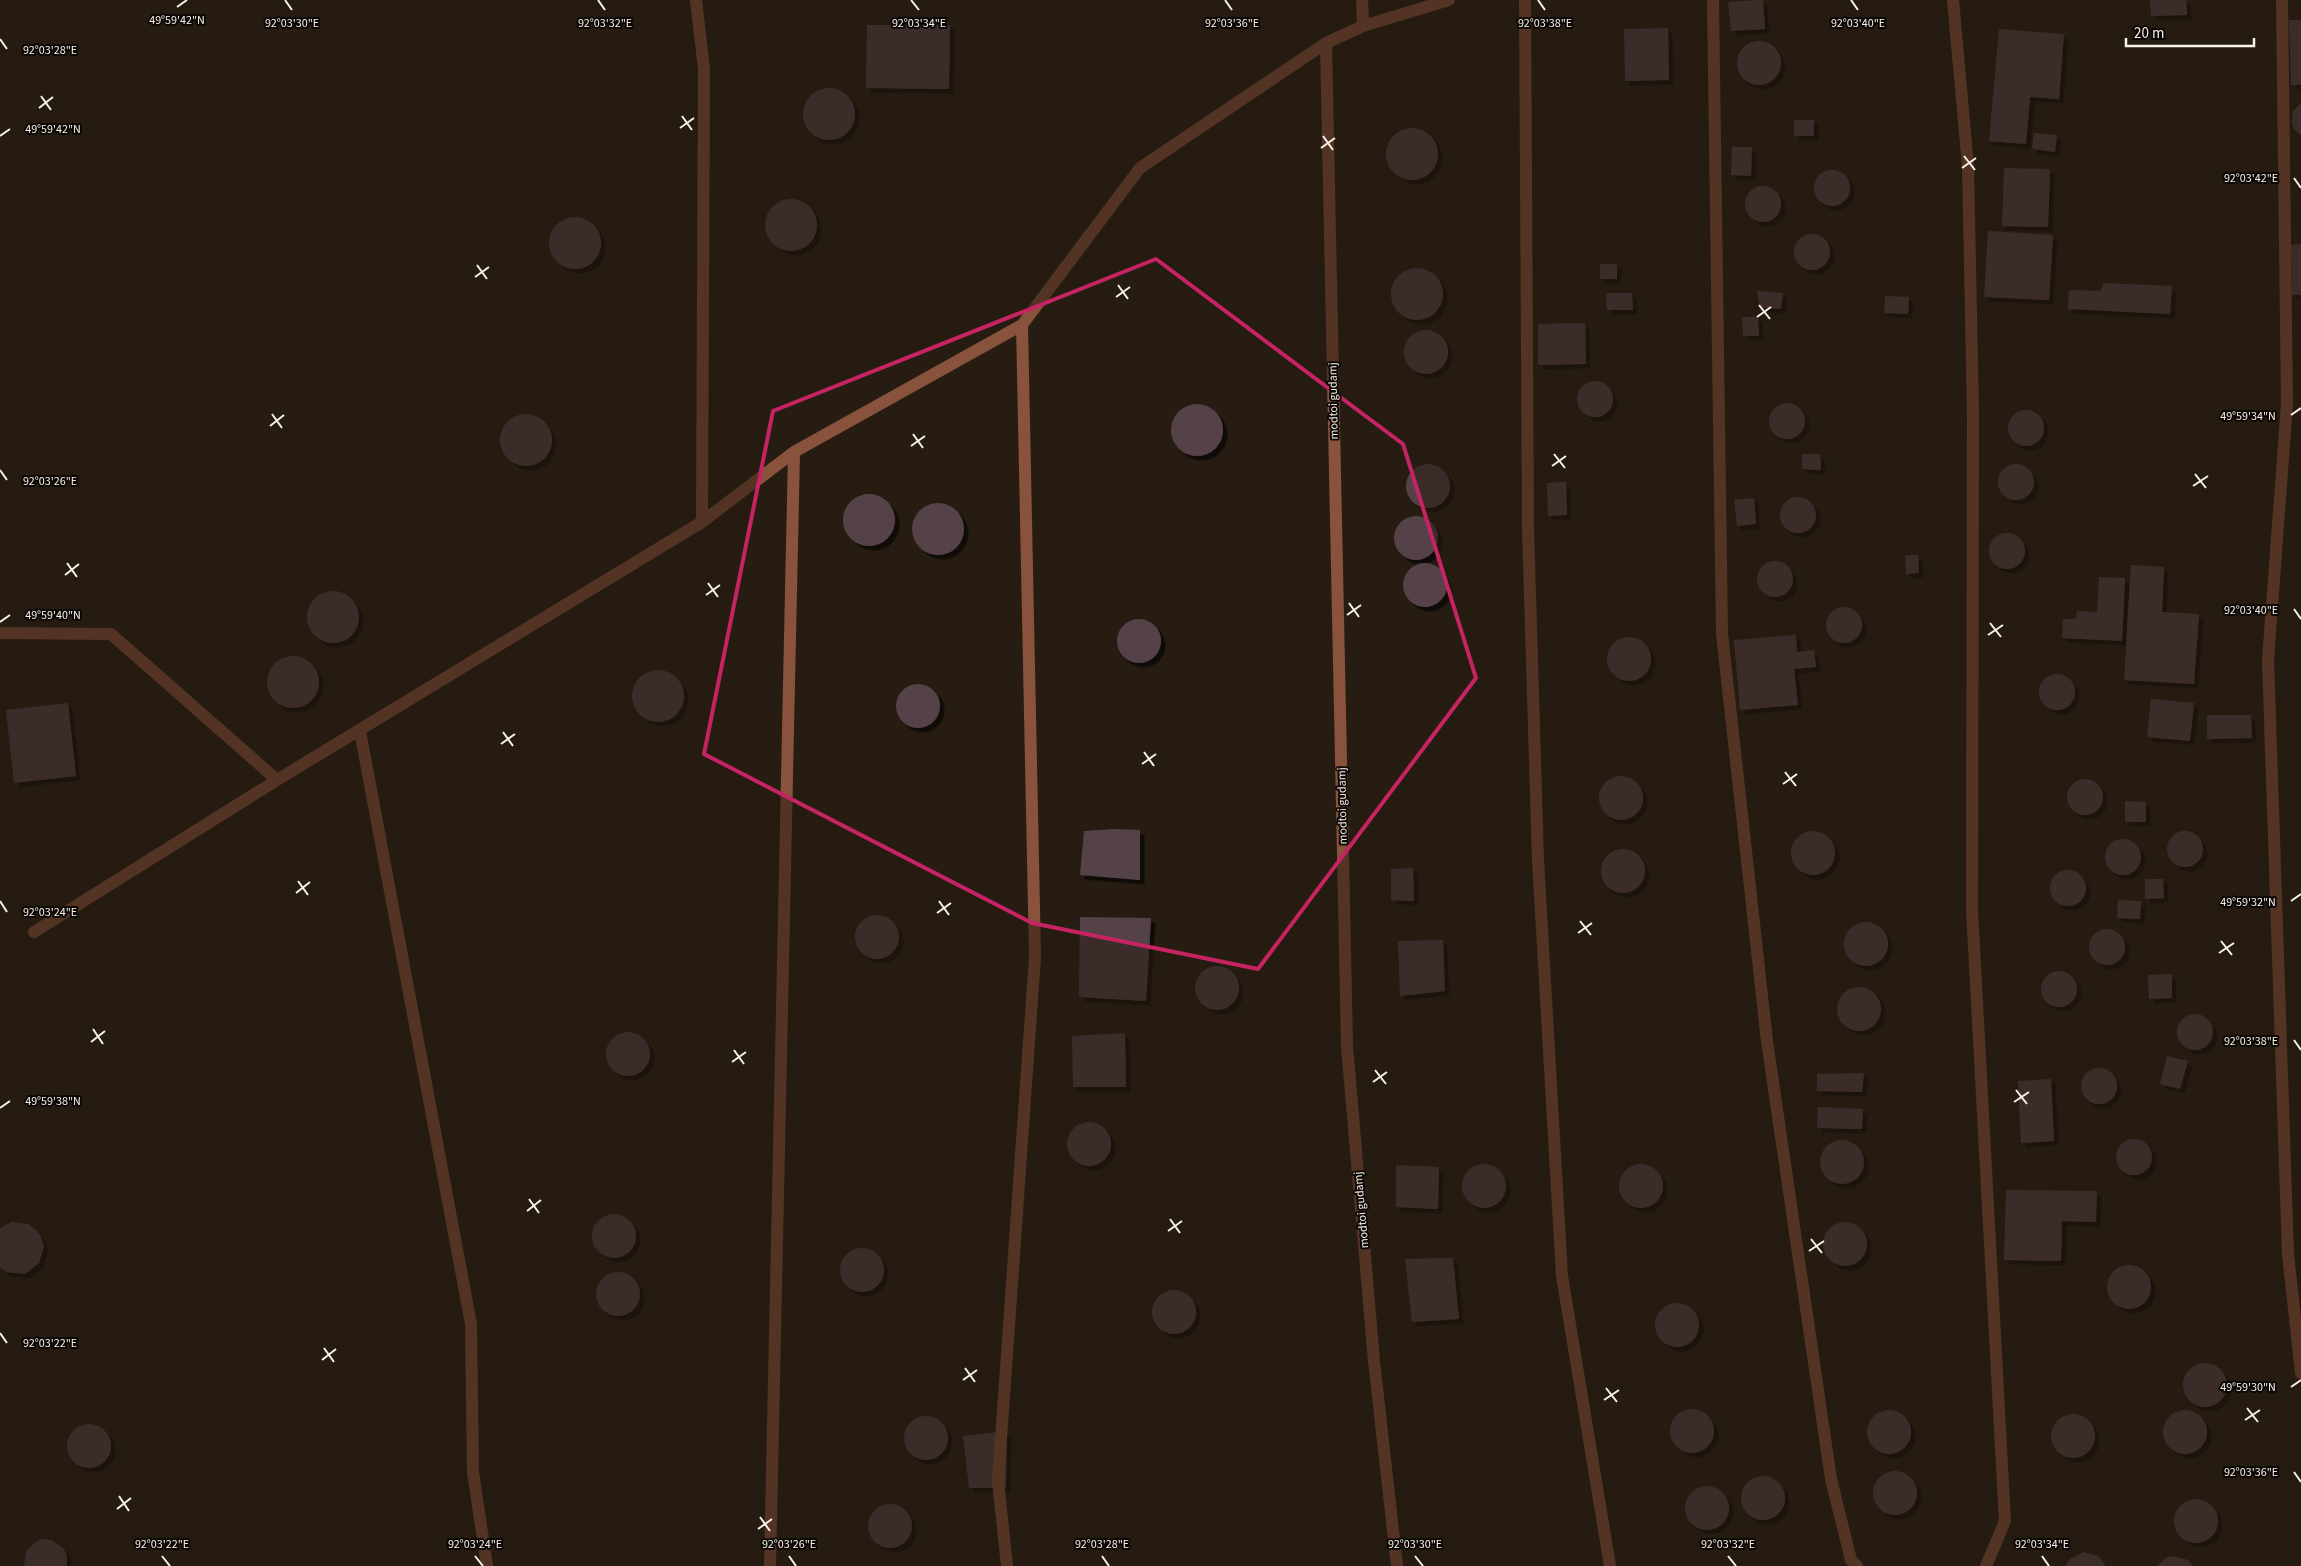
<svg xmlns="http://www.w3.org/2000/svg" width="2301" height="1566" viewBox="0 0 2301 1566" font-family="'Source Sans 3',sans-serif">
<defs>
<filter id="shadow"><feDropShadow dx="4.5" dy="4.5" stdDeviation="0" flood-color="#0009"/></filter>
</defs>
<rect width="100%" height="100%" fill="#261c11"/>
<!-- building -->
<path fill="#544348" filter="url(#shadow)" d="M 1755,0 L 1763,0 L 1765,29 L 1731,31 L 1728,2 Z
M 2150,0 L 2186,0 L 2187,15 L 2151,16 Z
M 2289,20 L 2301,20 L 2301,85 L 2291,85 Z
M 867,25 L 950,25 L 949,89 L 866,88 Z
M 1668,28 L 1669,80 L 1625,81 L 1624,29 Z
M 1999,29 L 2064,34 L 2059,99 L 2030,97 L 2026,144 L 1989,141 Z
M1737 63a22 22 0 1 1 44 0a22 22 0 1 1-44 0Z
M803 114a26 26 0 1 1 52 0a26 26 0 1 1-52 0Z
M 2301,103 L 2301,135 L 2294,129 L 2292,123 L 2293,111 Z
M 1794,120 L 1814,120 L 1814,136 L 1794,136 Z
M1386 154a26 26 0 1 1 52 0a26 26 0 1 1-52 0Z
M 2034,133 L 2057,135 L 2055,152 L 2032,149 Z
M 1732,147 L 1752,147 L 1751,176 L 1731,175 Z
M 2004,168 L 2050,169 L 2048,227 L 2002,226 Z
M1814 188a18 18 0 1 1 36 0a18 18 0 1 1-36 0Z
M1745 204a18 18 0 1 1 36 0a18 18 0 1 1-36 0Z
M765 225a26 26 0 1 1 52 0a26 26 0 1 1-52 0Z
M549 243a26 26 0 1 1 52 0a26 26 0 1 1-52 0Z
M 1988,231 L 2053,235 L 2049,300 L 1984,297 Z
M1794 252a18 18 0 1 1 36 0a18 18 0 1 1-36 0Z
M 2301,244 L 2301,295 L 2292,295 L 2291,245 Z
M 1600,264 L 1617,264 L 1617,279 L 1600,279 Z
M1391 294a26 26 0 1 1 52 0a26 26 0 1 1-52 0Z
M 2104,283 L 2172,286 L 2170,314 L 2068,309 L 2069,290 L 2100,291 Z
M 1757,291 L 1783,293 L 1781,309 L 1760,308 Z
M 1606,293 L 1632,293 L 1633,310 L 1607,310 Z
M 1885,296 L 1909,297 L 1908,314 L 1884,313 Z
M 1742,317 L 1758,317 L 1759,336 L 1743,336 Z
M 1585,323 L 1586,364 L 1538,365 L 1538,324 Z
M1404 352a22 22 0 1 1 44 0a22 22 0 1 1-44 0Z
M1577 399a18 18 0 1 1 36 0a18 18 0 1 1-36 0Z
M1769 421a18 18 0 1 1 36 0a18 18 0 1 1-36 0Z
M1171 430a26 26 0 1 1 52 0a26 26 0 1 1-52 0Z
M2008 428a18 18 0 1 1 36 0a18 18 0 1 1-36 0Z
M500 440a26 26 0 1 1 52 0a26 26 0 1 1-52 0Z
M 1802,454 L 1820,454 L 1821,470 L 1802,469 Z
M1998 482a18 18 0 1 1 36 0a18 18 0 1 1-36 0Z
M1406 486a22 22 0 1 1 44 0a22 22 0 1 1-44 0Z
M 1566,482 L 1567,515 L 1548,516 L 1547,483 Z
M843 520a26 26 0 1 1 52 0a26 26 0 1 1-52 0Z
M1780 515a18 18 0 1 1 36 0a18 18 0 1 1-36 0Z
M 1754,498 L 1756,524 L 1737,526 L 1734,500 Z
M912 529a26 26 0 1 1 52 0a26 26 0 1 1-52 0Z
M1394 538a22 22 0 1 1 44 0a22 22 0 1 1-44 0Z
M1989 551a18 18 0 1 1 36 0a18 18 0 1 1-36 0Z
M 1905,555 L 1918,555 L 1919,573 L 1906,574 Z
M1757 579a18 18 0 1 1 36 0a18 18 0 1 1-36 0Z
M1403 585a22 22 0 1 1 44 0a22 22 0 1 1-44 0Z
M 2131,565 L 2164,567 L 2162,612 L 2199,614 L 2194,684 L 2124,680 Z
M 2099,577 L 2125,578 L 2122,641 L 2062,638 L 2063,619 L 2076,619 L 2077,611 L 2097,612 Z
M307 617a26 26 0 1 1 52 0a26 26 0 1 1-52 0Z
M1826 625a18 18 0 1 1 36 0a18 18 0 1 1-36 0Z
M1117 641a22 22 0 1 1 44 0a22 22 0 1 1-44 0Z
M 1796,635 L 1797,652 L 1814,650 L 1816,667 L 1794,669 L 1798,705 L 1740,710 L 1734,640 Z
M1607 659a22 22 0 1 1 44 0a22 22 0 1 1-44 0Z
M267 682a26 26 0 1 1 52 0a26 26 0 1 1-52 0Z
M632 696a26 26 0 1 1 52 0a26 26 0 1 1-52 0Z
M2039 692a18 18 0 1 1 36 0a18 18 0 1 1-36 0Z
M896 706a22 22 0 1 1 44 0a22 22 0 1 1-44 0Z
M 2151,699 L 2194,703 L 2190,741 L 2147,737 Z
M 68,703 L 76,776 L 14,783 L 6,710 Z
M 2207,715 L 2251,715 L 2252,738 L 2207,739 Z
M1599 798a22 22 0 1 1 44 0a22 22 0 1 1-44 0Z
M2067 797a18 18 0 1 1 36 0a18 18 0 1 1-36 0Z
M 2125,801 L 2146,802 L 2146,822 L 2125,822 Z
M 1114,829 L 1140,830 L 1140,880 L 1080,875 L 1084,831 Z
M2167 849a18 18 0 1 1 36 0a18 18 0 1 1-36 0Z
M1791 853a22 22 0 1 1 44 0a22 22 0 1 1-44 0Z
M2105 857a18 18 0 1 1 36 0a18 18 0 1 1-36 0Z
M1601 871a22 22 0 1 1 44 0a22 22 0 1 1-44 0Z
M 1413,868 L 1414,901 L 1391,900 L 1391,869 Z
M2050 888a18 18 0 1 1 36 0a18 18 0 1 1-36 0Z
M 2145,879 L 2163,879 L 2164,898 L 2145,899 Z
M 2118,900 L 2141,901 L 2140,919 L 2117,918 Z
M855 937a22 22 0 1 1 44 0a22 22 0 1 1-44 0Z
M 1080,917 L 1151,918 L 1146,1001 L 1079,997 Z
M1844 944a22 22 0 1 1 44 0a22 22 0 1 1-44 0Z
M2089 947a18 18 0 1 1 36 0a18 18 0 1 1-36 0Z
M 1443,940 L 1445,991 L 1400,996 L 1398,941 Z
M1195 988a22 22 0 1 1 44 0a22 22 0 1 1-44 0Z
M2041 989a18 18 0 1 1 36 0a18 18 0 1 1-36 0Z
M 2172,974 L 2172,998 L 2149,999 L 2148,975 Z
M1837 1009a22 22 0 1 1 44 0a22 22 0 1 1-44 0Z
M2177 1032a18 18 0 1 1 36 0a18 18 0 1 1-36 0Z
M606 1054a22 22 0 1 1 44 0a22 22 0 1 1-44 0Z
M 1125,1033 L 1126,1087 L 1073,1087 L 1072,1036 Z
M 2167,1056 L 2188,1061 L 2180,1089 L 2160,1084 Z
M2081 1086a18 18 0 1 1 36 0a18 18 0 1 1-36 0Z
M 1864,1073 L 1862,1092 L 1817,1091 L 1817,1074 Z
M 2051,1079 L 2054,1141 L 2021,1143 L 2018,1081 Z
M 1818,1107 L 1863,1109 L 1862,1129 L 1817,1128 Z
M1067 1144a22 22 0 1 1 44 0a22 22 0 1 1-44 0Z
M2116 1157a18 18 0 1 1 36 0a18 18 0 1 1-36 0Z
M1820 1162a22 22 0 1 1 44 0a22 22 0 1 1-44 0Z
M1619 1186a22 22 0 1 1 44 0a22 22 0 1 1-44 0Z
M1462 1186a22 22 0 1 1 44 0a22 22 0 1 1-44 0Z
M 1396,1165 L 1439,1167 L 1438,1209 L 1396,1207 Z
M 2006,1190 L 2097,1191 L 2096,1222 L 2062,1221 L 2061,1261 L 2004,1260 Z
M592 1236a22 22 0 1 1 44 0a22 22 0 1 1-44 0Z
M1823 1244a22 22 0 1 1 44 0a22 22 0 1 1-44 0Z
M 12,1222 L 28,1224 L 36,1230 L 41,1237 L 44,1246 L 39,1263 L 25,1274 L 7,1272 L 0,1268 L 0,1228 Z
M840 1270a22 22 0 1 1 44 0a22 22 0 1 1-44 0Z
M 1453,1258 L 1459,1319 L 1412,1322 L 1405,1259 Z
M2107 1287a22 22 0 1 1 44 0a22 22 0 1 1-44 0Z
M596 1294a22 22 0 1 1 44 0a22 22 0 1 1-44 0Z
M1152 1312a22 22 0 1 1 44 0a22 22 0 1 1-44 0Z
M1655 1325a22 22 0 1 1 44 0a22 22 0 1 1-44 0Z
M2183 1385a22 22 0 1 1 44 0a22 22 0 1 1-44 0Z
M1670 1431a22 22 0 1 1 44 0a22 22 0 1 1-44 0Z
M2163 1432a22 22 0 1 1 44 0a22 22 0 1 1-44 0Z
M1867 1432a22 22 0 1 1 44 0a22 22 0 1 1-44 0Z
M2051 1436a22 22 0 1 1 44 0a22 22 0 1 1-44 0Z
M904 1438a22 22 0 1 1 44 0a22 22 0 1 1-44 0Z
M67 1446a22 22 0 1 1 44 0a22 22 0 1 1-44 0Z
M 1007,1431 L 1006,1488 L 969,1488 L 963,1436 Z
M1873 1493a22 22 0 1 1 44 0a22 22 0 1 1-44 0Z
M1741 1498a22 22 0 1 1 44 0a22 22 0 1 1-44 0Z
M1685 1508a22 22 0 1 1 44 0a22 22 0 1 1-44 0Z
M2174 1521a22 22 0 1 1 44 0a22 22 0 1 1-44 0Z
M868 1526a22 22 0 1 1 44 0a22 22 0 1 1-44 0Z
M 44,1539 L 52,1540 L 64,1549 L 67,1556 L 67,1566 L 24,1566 L 26,1551 L 37,1541 Z
M 2084,1552 L 2098,1556 L 2106,1566 L 2065,1566 L 2070,1559 Z
M 2173,1556 L 2188,1560 L 2193,1566 L 2157,1566 L 2166,1558 Z"/>
<g fill="none" stroke-linecap="round" stroke-linejoin="round">
<!-- minor -->
<path stroke="#89523c" stroke-width="12" d="M 696,0 L 704,69 L 702,522
M 1362,0 L 1363,26
M 1525,0 L 1528,529 L 1538,860 L 1562,1276 L 1610,1566
M 1713,0 L 1722,634 L 1767,1041 L 1831,1479 L 1851,1560 L 1857,1566
M 1953,0 L 1968,166 L 1973,414 L 1972,910 L 2005,1521 L 1986,1566
M 2282,0 L 2287,404 L 2268,660 L 2288,1254 L 2301,1373
M 1326,43 L 1347,1046 L 1374,1361 L 1397,1566
M 0,633 L 111,634 L 277,780
M 360,731 L 471,1324 L 473,1472 L 487,1566
M 34,932 L 277,780 L 702,522 L 794,452 L 1022,325 L 1140,168 L 1326,43 L 1363,26 L 1449,0
M 770,1566 L 794,452
M 1007,1566 L 998,1481 L 1035,957 L 1022,325"/>
</g>
<!-- marked area -->
<path d="M0 0H2301V1566H0ZM 1156,259 L 1403,444 L 1476,678 L 1258,969 L 1032,923 L 704,754 L 773,411 Z" fill="#261c11" fill-opacity=".55" fill-rule="evenodd"/>
<path fill="none" stroke="#c52362" stroke-width="4" stroke-linejoin="round" d="M 1156,259 L 1403,444 L 1476,678 L 1258,969 L 1032,923 L 704,754 L 773,411 Z"/>
<!-- ticks -->
<path fill="none" stroke="#f8f1ea" stroke-width="2" d="M 285,0 L 292,10M 598,0 L 605,10M 911,0 L 919,10M 1225,0 L 1232,10M 1538,0 L 1545,10M 1851,0 L 1858,10M 177,7 L 187,0M 0,39 L 7,49M 41,96 L 51,110M 39,108 L 53,97M 682,116 L 692,130M 680,128 L 694,118M 0,136 L 10,129M 1323,136 L 1333,150M 1321,148 L 1335,138M 1964,156 L 1975,170M 1962,168 L 1976,158M 2294,178 L 2301,188M 477,265 L 487,279M 475,277 L 489,267M 1118,285 L 1128,299M 1116,297 L 1130,287M 1759,305 L 1770,319M 1757,317 L 1771,307M 272,414 L 282,428M 2291,415 L 2301,408M 270,426 L 284,415M 913,434 L 923,448M 911,446 L 925,436M 1554,454 L 1565,468M 1552,466 L 1566,456M 0,470 L 7,480M 2195,474 L 2206,488M 2193,486 L 2208,476M 67,563 L 77,577M 65,575 L 79,564M 708,583 L 718,597M 706,595 L 720,585M 1349,603 L 1359,617M 2294,609 L 2301,619M 1347,615 L 1361,605M 0,622 L 10,615M 1990,623 L 2001,637M 1988,635 L 2003,625M 503,732 L 513,746M 501,744 L 515,734M 1144,752 L 1154,766M 1142,764 L 1156,754M 1785,772 L 1796,786M 1783,784 L 1797,774M 298,881 L 308,895M 296,893 L 310,882M 0,901 L 7,912M 939,901 L 949,915M 2291,901 L 2301,894M 937,913 L 951,903M 1580,921 L 1591,935M 1578,933 L 1592,923M 2221,941 L 2232,955M 2219,953 L 2234,943M 93,1029 L 103,1044M 2294,1040 L 2301,1050M 91,1042 L 105,1031M 734,1050 L 744,1064M 732,1062 L 746,1052M 1375,1070 L 1386,1084M 1373,1082 L 1387,1072M 2016,1090 L 2027,1104M 2014,1102 L 2029,1092M 0,1108 L 10,1101M 529,1199 L 539,1213M 527,1211 L 541,1200M 1170,1219 L 1180,1233M 1168,1231 L 1182,1221M 1811,1239 L 1822,1253M 1809,1251 L 1824,1241M 0,1333 L 7,1343M 324,1348 L 334,1362M 322,1360 L 336,1349M 965,1368 L 975,1382M 963,1380 L 977,1370M 2291,1387 L 2301,1380M 1606,1388 L 1617,1402M 1604,1400 L 1619,1390M 2247,1408 L 2258,1422M 2245,1420 L 2260,1410M 2294,1472 L 2301,1482M 119,1496 L 129,1511M 117,1509 L 131,1498M 760,1517 L 770,1531M 758,1529 L 772,1519M 162,1556 L 170,1566M 475,1556 L 483,1566M 789,1556 L 796,1566M 1102,1556 L 1109,1566M 1415,1556 L 1423,1566M 1728,1556 L 1736,1566M 2042,1556 L 2049,1566"/>
<g text-anchor="middle" stroke-width="4" stroke-linejoin="round" paint-order="stroke">
<!-- street labels -->
<g font-size="12" fill="#f8f1ea" stroke="#0b0704">
<text transform="translate(1333 401) rotate(-91)" y="4">modtoi gudamj</text>
<text transform="translate(1342 806) rotate(-91)" y="4">modtoi gudamj</text>
<text transform="translate(1361 1210) rotate(-95)" y="4">modtoi gudamj</text>
</g>
</g>
<g font-size="12" text-anchor="middle" fill="#f8f1ea" stroke="#0b0704" stroke-width="4" stroke-linejoin="round" paint-order="stroke">
<text x="177" y="24">49°59'42"N</text>
<text x="292" y="27">92°03'30"E</text>
<text x="605" y="27">92°03'32"E</text>
<text x="919" y="27">92°03'34"E</text>
<text x="1232" y="27">92°03'36"E</text>
<text x="1545" y="27">92°03'38"E</text>
<text x="1858" y="27">92°03'40"E</text>
<text x="50" y="54">92°03'28"E</text>
<text x="53" y="133">49°59'42"N</text>
<text x="2251" y="182">92°03'42"E</text>
<text x="2248" y="420">49°59'34"N</text>
<text x="50" y="485">92°03'26"E</text>
<text x="2251" y="614">92°03'40"E</text>
<text x="53" y="619">49°59'40"N</text>
<text x="2248" y="906">49°59'32"N</text>
<text x="50" y="916">92°03'24"E</text>
<text x="2251" y="1045">92°03'38"E</text>
<text x="53" y="1105">49°59'38"N</text>
<text x="50" y="1347">92°03'22"E</text>
<text x="2248" y="1391">49°59'30"N</text>
<text x="2251" y="1476">92°03'36"E</text>
<text x="162" y="1548">92°03'22"E</text>
<text x="475" y="1548">92°03'24"E</text>
<text x="789" y="1548">92°03'26"E</text>
<text x="1102" y="1548">92°03'28"E</text>
<text x="1415" y="1548">92°03'30"E</text>
<text x="1728" y="1548">92°03'32"E</text>
<text x="2042" y="1548">92°03'34"E</text>
</g>
<!-- scale -->
<path d="M2126 38v8h128v-8" fill="none" stroke="#f8f1ea" stroke-width="2.5"/>
<text x="2134" y="38" font-size="15" fill="#f8f1ea" stroke="#0b0704" stroke-width="4" paint-order="stroke">20 m</text>
</svg>
